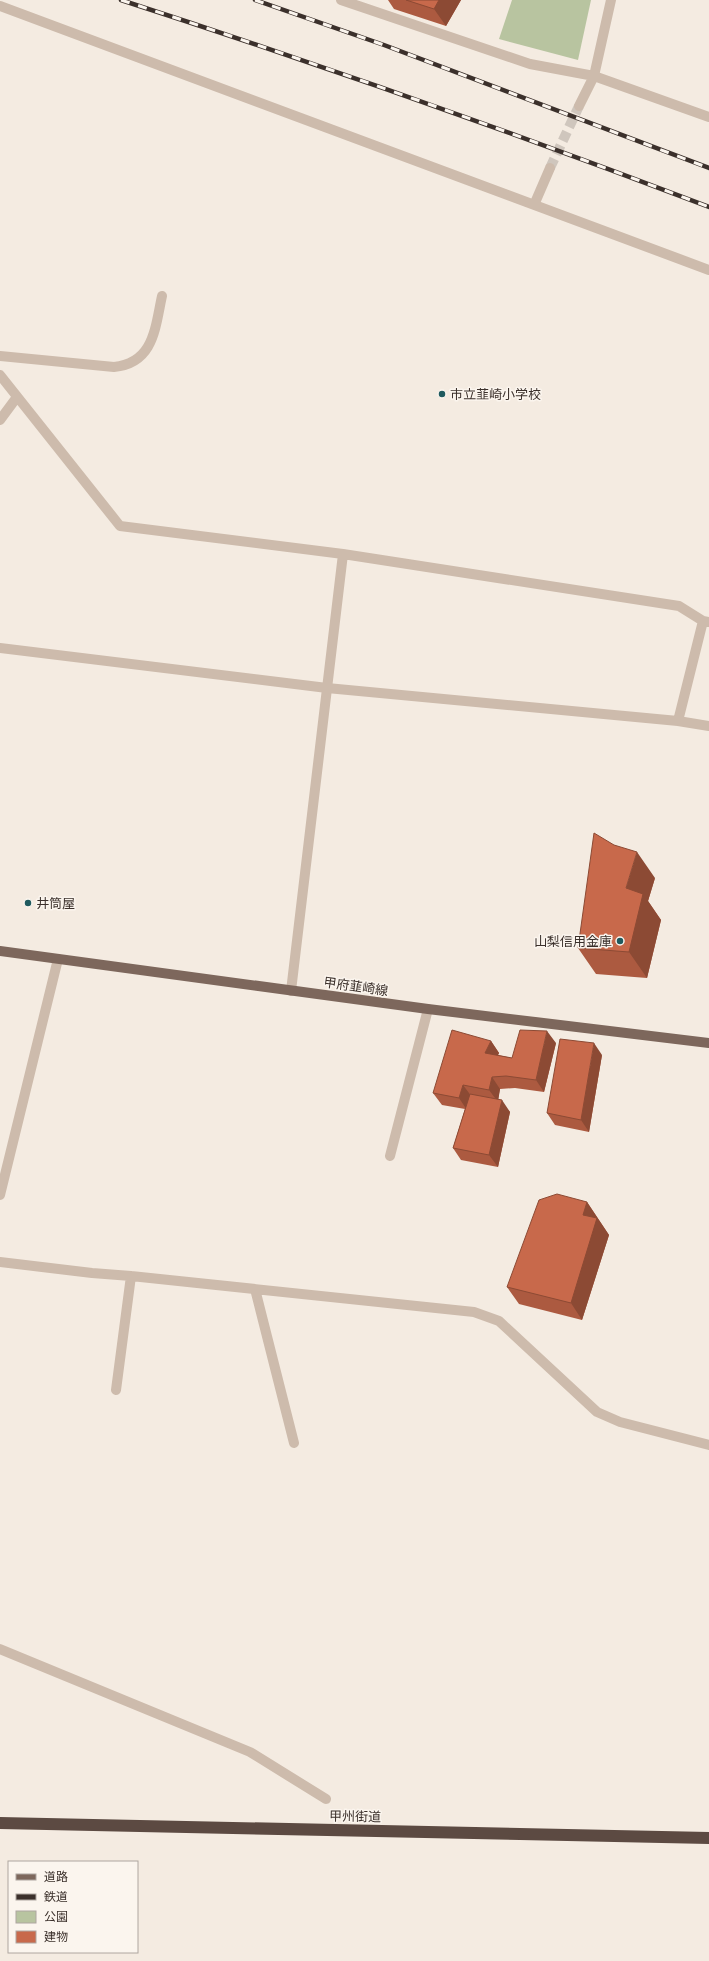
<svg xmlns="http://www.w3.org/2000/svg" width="709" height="1961" viewBox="0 0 709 1961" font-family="Barlow,'Noto Sans JP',sans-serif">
<rect width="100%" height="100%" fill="#f4ebe1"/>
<!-- green -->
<path fill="#b8c4a0" d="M 512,0 L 591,0 L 578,60 L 499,39 Z"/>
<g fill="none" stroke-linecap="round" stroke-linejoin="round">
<!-- minor-tunnel -->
<path stroke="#cfc6bd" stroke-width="10" stroke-dasharray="10 5" stroke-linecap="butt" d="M 550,168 L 579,106"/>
<!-- minor -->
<path stroke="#cdbbac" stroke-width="10" d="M 341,0 L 530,64 L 594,76 L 709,117
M 0,6 L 709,270
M 579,106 L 594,76 L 611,0
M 534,205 L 550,168
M 0,356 L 114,367 C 154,363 155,328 162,296
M 0,375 L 120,526 L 343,554 L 679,606 L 703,621 L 709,622
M 0,420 L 17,397
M 0,648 L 327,688 L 678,721 L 703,621
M 678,721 L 709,726
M 291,991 L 343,554
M 390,1156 L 428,1009
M 0,1195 L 58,959
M 0,1262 L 92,1273 L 131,1276 L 474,1312 L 499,1321 L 597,1412 L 620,1422 L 709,1445
M 255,1289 L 294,1443
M 116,1390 L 131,1276
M 0,1649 L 250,1752 L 326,1799"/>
<!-- major -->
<path stroke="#7d675c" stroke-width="10" d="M 0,951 L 428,1009 L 709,1043"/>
<!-- highway -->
<path stroke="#5c4a42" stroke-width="12" d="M 0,1823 L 709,1838"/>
<defs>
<path id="rail" d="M 121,0 C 319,64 515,133 709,207
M 255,0 L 384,45 L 709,168"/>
</defs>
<!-- rail casing -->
<use href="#rail" stroke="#3b302b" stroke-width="4.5"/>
<!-- rail -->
<use href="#rail" stroke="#fbf5ee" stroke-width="3" stroke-dasharray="9" stroke-linecap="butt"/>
</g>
<!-- wall -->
<path fill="#ac5a40" d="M 388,0 L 461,0 L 446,26 L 394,9 Z
M 655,878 L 648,901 L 661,920 L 647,978 L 596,974 L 578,948 Z
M 491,1041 L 499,1053 L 498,1055 L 512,1058 L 556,1043 L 544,1092 L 515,1088 L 500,1089 L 498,1099 L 510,1112 L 498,1167 L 461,1160 L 453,1148 L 465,1109 L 442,1105 L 433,1093 Z
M 602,1055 L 589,1132 L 555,1125 L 547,1113 Z
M 587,1202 L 609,1235 L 582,1320 L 519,1304 L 507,1287 Z"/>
<!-- shaded-wall -->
<path fill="#8c4a34" d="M 439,0 L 461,0 L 446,26 L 434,9 Z
M 637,852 L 655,878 L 648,901 L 661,920 L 647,978 L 629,952 L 626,888 Z
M 547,1031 L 556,1043 L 544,1092 L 536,1080 Z
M 491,1041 L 499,1053 L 493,1065 L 485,1053 Z
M 594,1043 L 602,1055 L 589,1132 L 581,1120 Z
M 492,1077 L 500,1089 L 498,1102 L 489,1090 Z
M 463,1085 L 472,1097 L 467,1110 L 459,1098 Z
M 502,1100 L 510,1112 L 498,1167 L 489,1155 Z
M 587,1202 L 609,1235 L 582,1320 L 571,1303 L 583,1215 Z"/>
<!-- building -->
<path fill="#c8694b" stroke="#8c4a34" d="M 406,0 L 439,0 L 434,9 Z
M 594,833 L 614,845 L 637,852 L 626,888 L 643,894 L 629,952 L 578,948 Z
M 452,1030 L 491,1041 L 485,1053 L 512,1058 L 520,1030 L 547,1031 L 536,1080 L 506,1076 L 492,1077 L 489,1090 L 463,1085 L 459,1098 L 433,1093 Z
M 560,1039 L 594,1043 L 581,1120 L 547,1113 Z
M 470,1094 L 502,1100 L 489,1155 L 453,1148 Z
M 557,1194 L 587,1202 L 583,1215 L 597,1218 L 571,1303 L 507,1287 L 539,1200 Z"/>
<!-- markers -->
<g fill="#1f5a5e" stroke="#fbf5ee" stroke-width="1.5">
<circle cx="442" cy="394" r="4"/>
<circle cx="28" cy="903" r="4"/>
<circle cx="620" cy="941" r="4"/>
</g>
<g text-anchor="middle" stroke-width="3" stroke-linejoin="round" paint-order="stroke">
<!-- poi labels -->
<g font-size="13" fill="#3b302b" stroke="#fbf5ee" text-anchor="start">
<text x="450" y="399">市立韮崎小学校</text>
<text x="36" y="908">井筒屋</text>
<text x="612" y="946" text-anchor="end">山梨信用金庫</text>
</g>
<!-- street labels -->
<g font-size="13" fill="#3b302b" stroke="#fbf5ee">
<text transform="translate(356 986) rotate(8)" y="5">甲府韮崎線</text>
<text transform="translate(355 1816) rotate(1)" y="5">甲州街道</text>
</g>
</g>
<!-- legend -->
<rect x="8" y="1861" width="130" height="92" fill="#fbf5ee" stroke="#aea6a0"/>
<rect x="16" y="1874" width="20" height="6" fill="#7d675c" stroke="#aea6a0"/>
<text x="44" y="1881" font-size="12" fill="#3b302b">道路</text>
<rect x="16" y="1894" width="20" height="6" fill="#3b302b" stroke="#aea6a0"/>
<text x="44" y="1901" font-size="12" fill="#3b302b">鉄道</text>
<rect x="16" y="1911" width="20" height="12" fill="#b8c4a0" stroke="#aea6a0"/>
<text x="44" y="1921" font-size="12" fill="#3b302b">公園</text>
<rect x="16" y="1931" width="20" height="12" fill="#c8694b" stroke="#aea6a0"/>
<text x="44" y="1941" font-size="12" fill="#3b302b">建物</text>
</svg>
